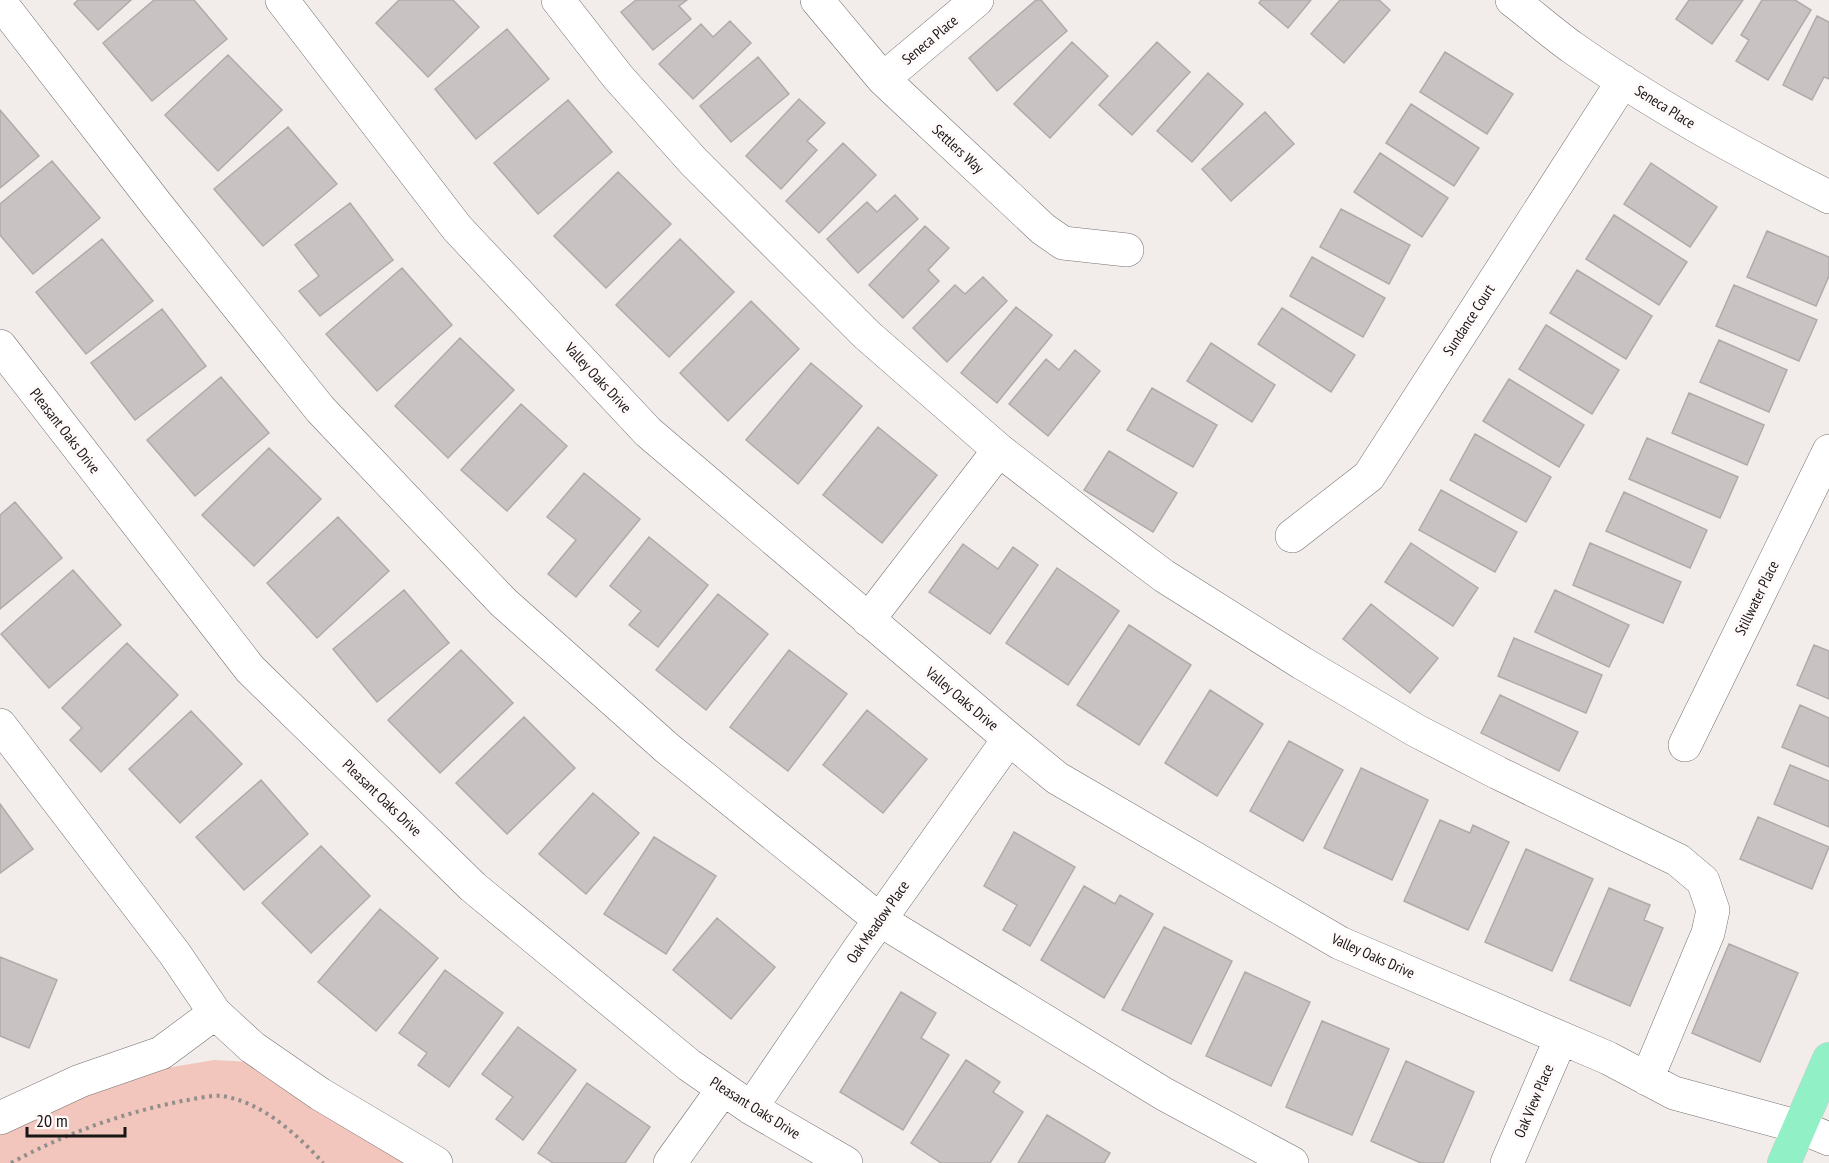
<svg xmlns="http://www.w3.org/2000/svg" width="1829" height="1163" viewBox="0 0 1829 1163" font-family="'PT Sans Narrow',sans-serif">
<rect width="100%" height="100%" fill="#f2edeb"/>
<!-- green -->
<path fill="#f2c6bc" d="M 214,1060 L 250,1062 L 421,1163 L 0,1163 L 0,1128 L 137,1073 Z"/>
<!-- building -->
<path fill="#c8c3c2" stroke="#b0abaa" stroke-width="1.5" d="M 78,0 L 131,0 L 98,30 L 74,4 Z
M 154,0 L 194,0 L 227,39 L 152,101 L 103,43 Z
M 399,0 L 453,0 L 479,27 L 428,77 L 376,23 Z
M 636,0 L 687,0 L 679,6 L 691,19 L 653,50 L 621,12 Z
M 1036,0 L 1041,0 L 1067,31 L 997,91 L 969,58 Z
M 1261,0 L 1311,0 L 1288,28 L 1259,3 Z
M 1340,0 L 1379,0 L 1390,10 L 1344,63 L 1311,34 Z
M 1689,0 L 1743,0 L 1712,44 L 1676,19 Z
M 1762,0 L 1795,0 L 1811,10 L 1768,80 L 1736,61 L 1749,40 L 1741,35 Z
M 1817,16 L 1829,22 L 1829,79 L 1824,77 L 1812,100 L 1783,85 Z
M 730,21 L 751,43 L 693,99 L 659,64 L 701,24 L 713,37 Z
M 507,29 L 549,79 L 476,139 L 435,89 Z
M 1072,42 L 1108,76 L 1050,138 L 1014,104 Z
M 1157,42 L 1190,72 L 1132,135 L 1099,105 Z
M 1445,52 L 1513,94 L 1487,134 L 1420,92 Z
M 228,55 L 282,110 L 218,171 L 165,115 Z
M 758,57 L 789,94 L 731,142 L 700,106 Z
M 1208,73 L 1243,104 L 1192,162 L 1157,131 Z
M 799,99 L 825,123 L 807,141 L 817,150 L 781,189 L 746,156 Z
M 568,100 L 612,152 L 538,214 L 494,163 Z
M 1411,104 L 1479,148 L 1454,186 L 1386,143 Z
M 0,110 L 39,156 L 0,188 Z
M 1265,112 L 1294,144 L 1231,201 L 1202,169 Z
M 288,127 L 337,184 L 263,246 L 214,189 Z
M 843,143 L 876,175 L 819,233 L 786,201 Z
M 1380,153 L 1448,198 L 1422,237 L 1354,192 Z
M 52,161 L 100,218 L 33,274 L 0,235 L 0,204 Z
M 1651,163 L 1717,207 L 1690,247 L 1624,204 Z
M 618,172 L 671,224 L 606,288 L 554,236 Z
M 895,195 L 918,219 L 858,273 L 827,239 L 867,202 L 877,212 Z
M 350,203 L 393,260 L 320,316 L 299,291 L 319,276 L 295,245 Z
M 1341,209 L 1410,245 L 1389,284 L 1320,247 Z
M 1614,215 L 1687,262 L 1659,305 L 1586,259 Z
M 925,226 L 949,248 L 928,270 L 939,281 L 903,318 L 869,285 Z
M 1767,231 L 1829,257 L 1829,276 L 1816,306 L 1747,277 Z
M 102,239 L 153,301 L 86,354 L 36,292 Z
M 680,239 L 734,292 L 669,357 L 616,305 Z
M 1312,257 L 1385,298 L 1363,337 L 1290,296 Z
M 402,268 L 452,325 L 377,391 L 326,334 Z
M 1577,270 L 1652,316 L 1626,359 L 1550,313 Z
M 983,277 L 1007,301 L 947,362 L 913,328 L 955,285 L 965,294 Z
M 1734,285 L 1817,320 L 1799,361 L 1716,326 Z
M 751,301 L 799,349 L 728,421 L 680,373 Z
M 1016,307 L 1052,335 L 997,403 L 961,373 Z
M 1282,308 L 1355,355 L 1331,392 L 1258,344 Z
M 162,309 L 206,366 L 135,420 L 91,363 Z
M 1546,325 L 1619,370 L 1592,414 L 1519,369 Z
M 460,338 L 514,390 L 448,458 L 395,406 Z
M 1719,340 L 1787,370 L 1769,412 L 1700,382 Z
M 1211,343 L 1275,385 L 1252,422 L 1187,381 Z
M 1075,350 L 1100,371 L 1048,436 L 1009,404 L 1046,359 L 1059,370 Z
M 811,363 L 862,406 L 798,484 L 746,440 Z
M 221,377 L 269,433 L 195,496 L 147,440 Z
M 1509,379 L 1584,425 L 1559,467 L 1483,421 Z
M 1152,388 L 1217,425 L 1193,467 L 1127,430 Z
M 1689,393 L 1764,425 L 1747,465 L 1672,433 Z
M 521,404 L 567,446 L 507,511 L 461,470 Z
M 878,427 L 937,475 L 882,543 L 823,495 Z
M 1475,434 L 1551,477 L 1526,522 L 1450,480 Z
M 1647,438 L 1738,477 L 1720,518 L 1629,479 Z
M 269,448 L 321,499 L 254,566 L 202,515 Z
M 1109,451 L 1177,493 L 1153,532 L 1084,490 Z
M 584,473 L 640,519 L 576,597 L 548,574 L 576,540 L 547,517 Z
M 1441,490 L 1517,532 L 1495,572 L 1419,530 Z
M 1624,492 L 1707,530 L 1690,568 L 1606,531 Z
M 15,502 L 62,558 L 0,609 L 0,515 Z
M 338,517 L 389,571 L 317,638 L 267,583 Z
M 649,537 L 708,585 L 658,647 L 629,625 L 641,611 L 610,586 Z
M 1411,543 L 1478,588 L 1453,626 L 1385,582 Z
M 1590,543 L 1681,582 L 1663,623 L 1573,585 Z
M 963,544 L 998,569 L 1013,547 L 1038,565 L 990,634 L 929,592 Z
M 1057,568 L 1119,611 L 1068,685 L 1006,643 Z
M 73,570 L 121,625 L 49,688 L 1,634 Z
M 404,590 L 449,643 L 377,702 L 333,649 Z
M 1555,590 L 1629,625 L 1609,667 L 1535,632 Z
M 718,594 L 768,634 L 706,710 L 656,670 Z
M 1371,604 L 1438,658 L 1410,693 L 1343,639 Z
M 1129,625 L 1191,665 L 1139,745 L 1077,705 Z
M 1514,638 L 1602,675 L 1586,713 L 1498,676 Z
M 127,643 L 178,695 L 101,772 L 70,740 L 82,728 L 62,708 Z
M 1814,645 L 1829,651 L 1829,699 L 1797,685 Z
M 461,650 L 513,703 L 440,773 L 388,720 Z
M 789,650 L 847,694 L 788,771 L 730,727 Z
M 1210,690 L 1263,724 L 1217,796 L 1165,763 Z
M 1500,695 L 1578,732 L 1559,771 L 1481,733 Z
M 1800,705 L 1829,718 L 1829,767 L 1782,747 Z
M 867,710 L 927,759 L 883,813 L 823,765 Z
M 191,711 L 242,764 L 180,823 L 129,769 Z
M 524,717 L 575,768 L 507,834 L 456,783 Z
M 1289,741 L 1343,770 L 1303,841 L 1250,811 Z
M 1790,765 L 1829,781 L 1829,827 L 1774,804 Z
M 1361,768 L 1428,800 L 1392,880 L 1324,848 Z
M 261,780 L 308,834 L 244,890 L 196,837 Z
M 593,793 L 639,833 L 586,894 L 539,854 Z
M 0,804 L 33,849 L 0,873 Z
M 1758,817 L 1829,847 L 1812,889 L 1740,859 Z
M 1440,820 L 1470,833 L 1473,825 L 1509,842 L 1468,930 L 1404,901 Z
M 1014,832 L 1075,867 L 1030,946 L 1003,930 L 1017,905 L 984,886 Z
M 654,837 L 716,876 L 666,954 L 604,914 Z
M 321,846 L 370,896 L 311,953 L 262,903 Z
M 1526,849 L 1593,879 L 1552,971 L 1485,942 Z
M 1084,886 L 1115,904 L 1120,895 L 1153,914 L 1104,998 L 1041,960 Z
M 1609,888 L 1650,905 L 1644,920 L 1663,928 L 1630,1006 L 1570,980 Z
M 380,909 L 438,958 L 376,1031 L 318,982 Z
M 717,918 L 775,967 L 731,1019 L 673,970 Z
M 1164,927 L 1232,961 L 1191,1044 L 1122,1010 Z
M 1729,944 L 1798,973 L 1760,1062 L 1692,1033 Z
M 0,957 L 57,980 L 29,1048 L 0,1036 Z
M 445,970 L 503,1013 L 449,1087 L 418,1065 L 427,1053 L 399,1033 Z
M 1245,972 L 1310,1002 L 1271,1086 L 1206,1056 Z
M 901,992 L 936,1013 L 921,1038 L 949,1055 L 903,1130 L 840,1092 Z
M 1322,1021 L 1389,1049 L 1352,1135 L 1286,1107 Z
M 518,1027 L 576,1070 L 523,1140 L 496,1119 L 513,1097 L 482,1074 Z
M 966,1060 L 1000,1082 L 993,1092 L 1023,1112 L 990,1163 L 941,1163 L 911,1143 Z
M 1406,1061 L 1474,1092 L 1443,1163 L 1421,1163 L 1371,1141 Z
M 587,1083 L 650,1127 L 625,1163 L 553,1163 L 538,1153 Z
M 1047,1115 L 1110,1153 L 1104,1163 L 1018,1163 Z"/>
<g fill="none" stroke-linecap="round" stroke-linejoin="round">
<defs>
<path id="minor" d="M 282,0 L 457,228 L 648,432 L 1007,737 L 1057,778 L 1340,943 L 1608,1058 L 1674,1093 L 1800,1127 L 1829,1139
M 558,0 L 618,77 L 693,161 L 867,335 L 999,450 L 1096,525 L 1164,576 L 1302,663 L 1415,730 L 1498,773 L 1678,860 L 1703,881 L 1713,910 L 1708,933 L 1647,1079
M 817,0 L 883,79 L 1043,229 L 1063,243 L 1127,250
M 1512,0 C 1533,16 1552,33 1573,48 C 1654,105 1741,153 1829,197
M 0,2 L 157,205 L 320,409 L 503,602 L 667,748 L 880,920 L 1164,1094 L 1292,1163
M 883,79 L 977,0
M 0,346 L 250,669 L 473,887 L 689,1065 L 751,1108 L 846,1163
M 1292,536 L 1369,476 L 1623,81
M 868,620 L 999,450
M 0,725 L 175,954 L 215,1013 L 252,1047 L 320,1094 L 436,1163
M 1685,745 L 1829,451
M 751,1108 L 859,949 L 1003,747 L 1007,737
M 0,1118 L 80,1081 L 161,1053 L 215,1013
M 670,1163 L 723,1089
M 1507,1163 L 1561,1038"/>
<path id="major" d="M 1784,1163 L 1829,1059"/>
</defs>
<!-- minor casing -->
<use href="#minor" stroke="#767170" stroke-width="34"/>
<!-- major casing -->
<use href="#major" stroke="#ccc" stroke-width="34"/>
<!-- path -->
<path stroke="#918e8c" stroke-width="4" stroke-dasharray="3 4.5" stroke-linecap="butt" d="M 11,1163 C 64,1134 122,1113 182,1101 C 194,1099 210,1095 222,1096 C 262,1102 298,1135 323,1163"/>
<!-- minor -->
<use href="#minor" stroke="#fff" stroke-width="33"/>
<!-- major -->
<use href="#major" stroke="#91f0c6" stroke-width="33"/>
</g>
<g text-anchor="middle" stroke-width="6" stroke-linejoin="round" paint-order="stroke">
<!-- street labels -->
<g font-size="15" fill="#181615" stroke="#fffaf9">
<text transform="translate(930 40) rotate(-40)" y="5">Seneca Place</text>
<text transform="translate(1665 107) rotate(32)" y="5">Seneca Place</text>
<text transform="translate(958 149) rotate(43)" y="5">Settlers Way</text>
<text transform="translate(1469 320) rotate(-57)" y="5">Sundance Court</text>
<text transform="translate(598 378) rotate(47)" y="5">Valley Oaks Drive</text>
<text transform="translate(65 431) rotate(52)" y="5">Pleasant Oaks Drive</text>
<text transform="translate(1757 598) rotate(-64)" y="5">Stillwater Place</text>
<text transform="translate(962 699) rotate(40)" y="5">Valley Oaks Drive</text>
<text transform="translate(382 798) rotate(44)" y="5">Pleasant Oaks Drive</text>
<text transform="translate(878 922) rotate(-55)" y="5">Oak Meadow Place</text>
<text transform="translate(1373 956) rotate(24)" y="5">Valley Oaks Drive</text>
<text transform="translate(1534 1101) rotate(-67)" y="5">Oak View Place</text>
<text transform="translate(755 1108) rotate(32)" y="5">Pleasant Oaks Drive</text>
</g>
</g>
<!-- scale -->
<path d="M27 1127v9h98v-9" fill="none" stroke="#181615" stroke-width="3"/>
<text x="36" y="1127" font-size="18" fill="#181615" stroke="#fffaf9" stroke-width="4.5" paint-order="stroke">20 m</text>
</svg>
